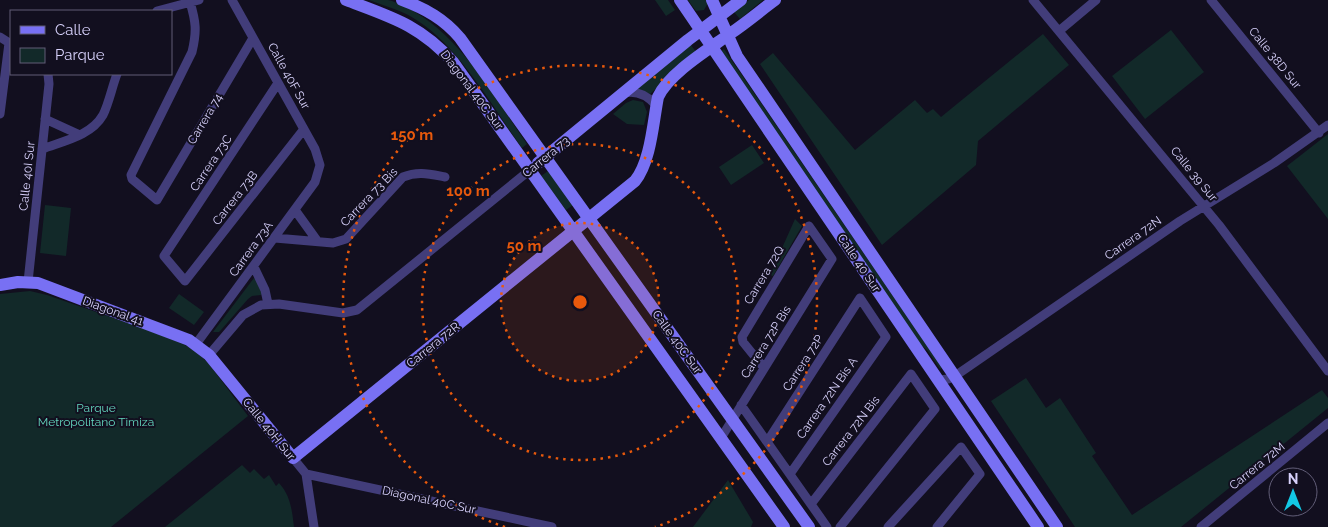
<svg xmlns="http://www.w3.org/2000/svg" width="1328" height="527" viewBox="0 0 1328 527" font-family="Raleway,sans-serif">
<rect width="100%" height="100%" fill="#120f1f"/>
<!-- green -->
<path fill="#122929" d="M 369,0 C 375,0 382,0 388,0 C 394,1 401,5 406,7 C 461,35 493,96 527,144 L 522,148 C 494,109 459,47 418,21 C 404,11 385,6 369,0 Z
M 655,0 L 668,0 L 675,10 L 666,16 Z
M 688,0 L 707,0 L 708,3 L 704,10 L 696,11 Z
M 749,0 L 763,0 L 740,19 L 734,12 Z
M 1171,30 L 1204,72 L 1145,119 L 1112,76 Z
M 1043,34 L 1069,65 L 978,141 L 976,165 L 882,245 L 760,64 L 773,53 L 855,150 L 915,100 L 927,113 L 933,109 L 941,117 Z
M 690,44 L 697,53 L 650,94 L 637,88 Z
M 724,49 L 942,368 L 940,369 L 927,350 L 914,339 L 720,52 Z
M 633,100 L 643,102 L 647,112 L 644,125 L 627,124 L 613,114 L 626,103 Z
M 1328,134 L 1328,219 L 1287,166 Z
M 752,145 L 764,163 L 731,185 L 719,167 Z
M 548,171 L 573,205 L 566,210 L 541,176 Z
M 45,205 L 71,208 L 66,256 L 40,253 Z
M 795,219 L 802,226 L 773,276 L 770,275 Z
M 254,278 L 256,279 L 262,293 L 261,295 L 252,296 L 248,299 L 221,330 L 219,332 L 213,332 Z
M 30,291 L 47,295 L 151,331 L 185,345 L 198,353 L 209,364 L 248,416 L 111,527 L 0,527 L 0,294 Z
M 179,294 L 204,312 L 194,325 L 169,308 Z
M 1026,378 L 1046,408 L 1060,398 L 1096,453 L 1092,456 L 1132,515 L 1322,390 L 1328,398 L 1328,408 L 1181,527 L 1075,527 L 991,401 Z
M 242,465 L 250,473 L 254,469 L 264,479 L 269,475 L 276,486 L 279,483 C 291,496 292,511 294,527 L 165,527 Z
M 728,480 L 753,522 L 751,527 L 693,527 Z"/>
<g fill="none" stroke-linecap="round" stroke-linejoin="round">
<!-- street -->
<path stroke="#423d7a" stroke-width="9" d="M 1033,0 L 1219,225 L 1328,371
M 1211,0 L 1319,133
M 190,2 C 196,22 197,31 192,52 L 131,175 L 132,179 L 157,200 L 253,38
M 157,11 L 199,0
M 1059,31 L 1096,0
M 0,37 L 11,44
M 278,83 L 164,256 L 185,281 L 304,129
M 624,93 C 637,90 647,95 656,105
M 0,114 L 9,43
M 45,119 L 80,135
M 42,149 C 63,141 91,136 103,115 C 109,103 112,87 117,74
M 295,210 L 318,242
M 275,238 L 333,243 L 346,239 L 403,177 C 418,171 429,174 445,177
M 254,267 L 265,290 L 268,304
M 28,282 L 49,84 L 48,74
M 196,344 L 315,182 L 320,165 L 315,149 L 232,0
M 209,355 L 243,315 L 261,305 L 279,304 L 343,313 L 357,310 L 530,170
M 939,380 L 948,379 L 955,376 L 1180,221 L 1274,163 L 1328,125
M 741,405 L 827,527
M 721,438 L 832,259 L 809,226 L 742,337 L 743,342 L 764,368
M 767,442 L 860,298 L 886,337 L 790,474
M 293,458 L 306,474 L 314,527
M 306,474 L 552,527
M 811,504 L 911,374 L 935,409 L 840,527
M 888,527 L 961,447 L 980,474 L 937,527
M 1201,527 L 1328,423"/>
<!-- secondary -->
<path stroke="#7870f3" stroke-width="12" d="M 346,0 C 391,17 420,25 453,62 L 784,527
M 402,0 C 426,9 444,19 460,38 L 809,527
M 680,0 L 1038,527
M 712,0 L 737,56 L 1057,527
M 538,163 L 688,40 L 741,0
M 0,285 L 18,282 L 38,283 L 189,340 L 209,355 L 293,458 L 635,181 C 651,161 653,122 658,97 C 669,73 709,49 731,33 C 746,23 760,11 775,0"/>
</g>
<!-- distance rings -->
<circle cx="580" cy="302" r="79" fill="#e8590c" fill-opacity=".12"/>
<g fill="none" stroke="#e8590c" stroke-width="2.5" stroke-dasharray="2.5 5">
<circle cx="580" cy="302" r="79"/>
<circle cx="580" cy="302" r="158"/>
<path d="M505 527A237 237 0 1 1 655 527"/>
</g>
<g text-anchor="middle" stroke-width="4" stroke-linejoin="round" paint-order="stroke">
<!-- street labels -->
<g font-size="12" fill="#d7d1fb" stroke="#120f1f">
<text transform="translate(1275 58) rotate(51)" y="4">Calle 38D Sur</text>
<text transform="translate(289 76) rotate(61)" y="4">Calle 40F Sur</text>
<text transform="translate(472 90) rotate(53)" y="4">Diagonal 40C Sur</text>
<text transform="translate(205 119) rotate(-59)" y="4">Carrera 74</text>
<text transform="translate(546 157) rotate(-39)" y="4">Carrera 73</text>
<text transform="translate(211 163) rotate(-56)" y="4">Carrera 73C</text>
<text transform="translate(1194 174) rotate(51)" y="4">Calle 39 Sur</text>
<text transform="translate(27 176) rotate(-84)" y="4">Calle 40I Sur</text>
<text transform="translate(369 197) rotate(-46)" y="4">Carrera 73 Bis</text>
<text transform="translate(235 198) rotate(-52)" y="4">Carrera 73B</text>
<text transform="translate(1133 238) rotate(-35)" y="4">Carrera 72N</text>
<text transform="translate(251 249) rotate(-54)" y="4">Carrera 73A</text>
<text transform="translate(859 263) rotate(56)" y="4">Calle 40 Sur</text>
<text transform="translate(764 275) rotate(-59)" y="4">Carrera 72Q</text>
<text transform="translate(113 311) rotate(20)" y="4">Diagonal 41</text>
<text transform="translate(677 342) rotate(54)" y="4">Calle 40C Sur</text>
<text transform="translate(766 342) rotate(-58)" y="4">Carrera 72P Bis</text>
<text transform="translate(433 345) rotate(-39)" y="4">Carrera 72R</text>
<text transform="translate(803 363) rotate(-57)" y="4">Carrera 72P</text>
<text transform="translate(827 398) rotate(-55)" y="4">Carrera 72N Bis A</text>
<text transform="translate(269 429) rotate(51)" y="4">Calle 40H Sur</text>
<text transform="translate(851 431) rotate(-52)" y="4">Carrera 72N Bis</text>
<text transform="translate(1257 466) rotate(-39)" y="4">Carrera 72M</text>
<text transform="translate(429 500) rotate(12)" y="4">Diagonal 40C Sur</text>
</g>
<!-- park labels -->
<g font-size="12" fill="#63d5bd" stroke="#120f1f">
<text x="96" y="412">Parque<tspan x="96" dy="14">Metropolitano Timiza</tspan></text>
</g>
</g>
<circle cx="580" cy="302" r="8" fill="#e8590c" stroke="#120f1f" stroke-width="2.5"/>
<g font-size="15" text-anchor="middle" font-weight="bold" fill="#e8590c" stroke="#120f1f" stroke-width="4" stroke-linejoin="round" paint-order="stroke">
<text x="412" y="140">150 m</text>
<text x="468" y="196">100 m</text>
<text x="524" y="251">50 m</text>
</g>
<!-- legend -->
<rect x="10" y="10" width="162" height="65" fill="#120f1f" stroke="#615d77"/>
<rect x="20" y="26" width="25" height="8" fill="#7870f3" stroke="#615d77"/>
<text x="55" y="35" font-size="15" fill="#d7d1fb">Calle</text>
<rect x="20" y="48" width="25" height="15" fill="#122929" stroke="#615d77"/>
<text x="55" y="60" font-size="15" fill="#d7d1fb">Parque</text>
<!-- north arrow -->
<g transform="translate(1293 492)"><circle r="24" fill="#120f1f" stroke="#615d77"/>
<path d="M0-4L9 19L0 12L-9 19Z" fill="#13c8e5"/>
<text y="-8" font-size="14" font-weight="bold" text-anchor="middle" fill="#d7d1fb">N</text>
</g>
</svg>
